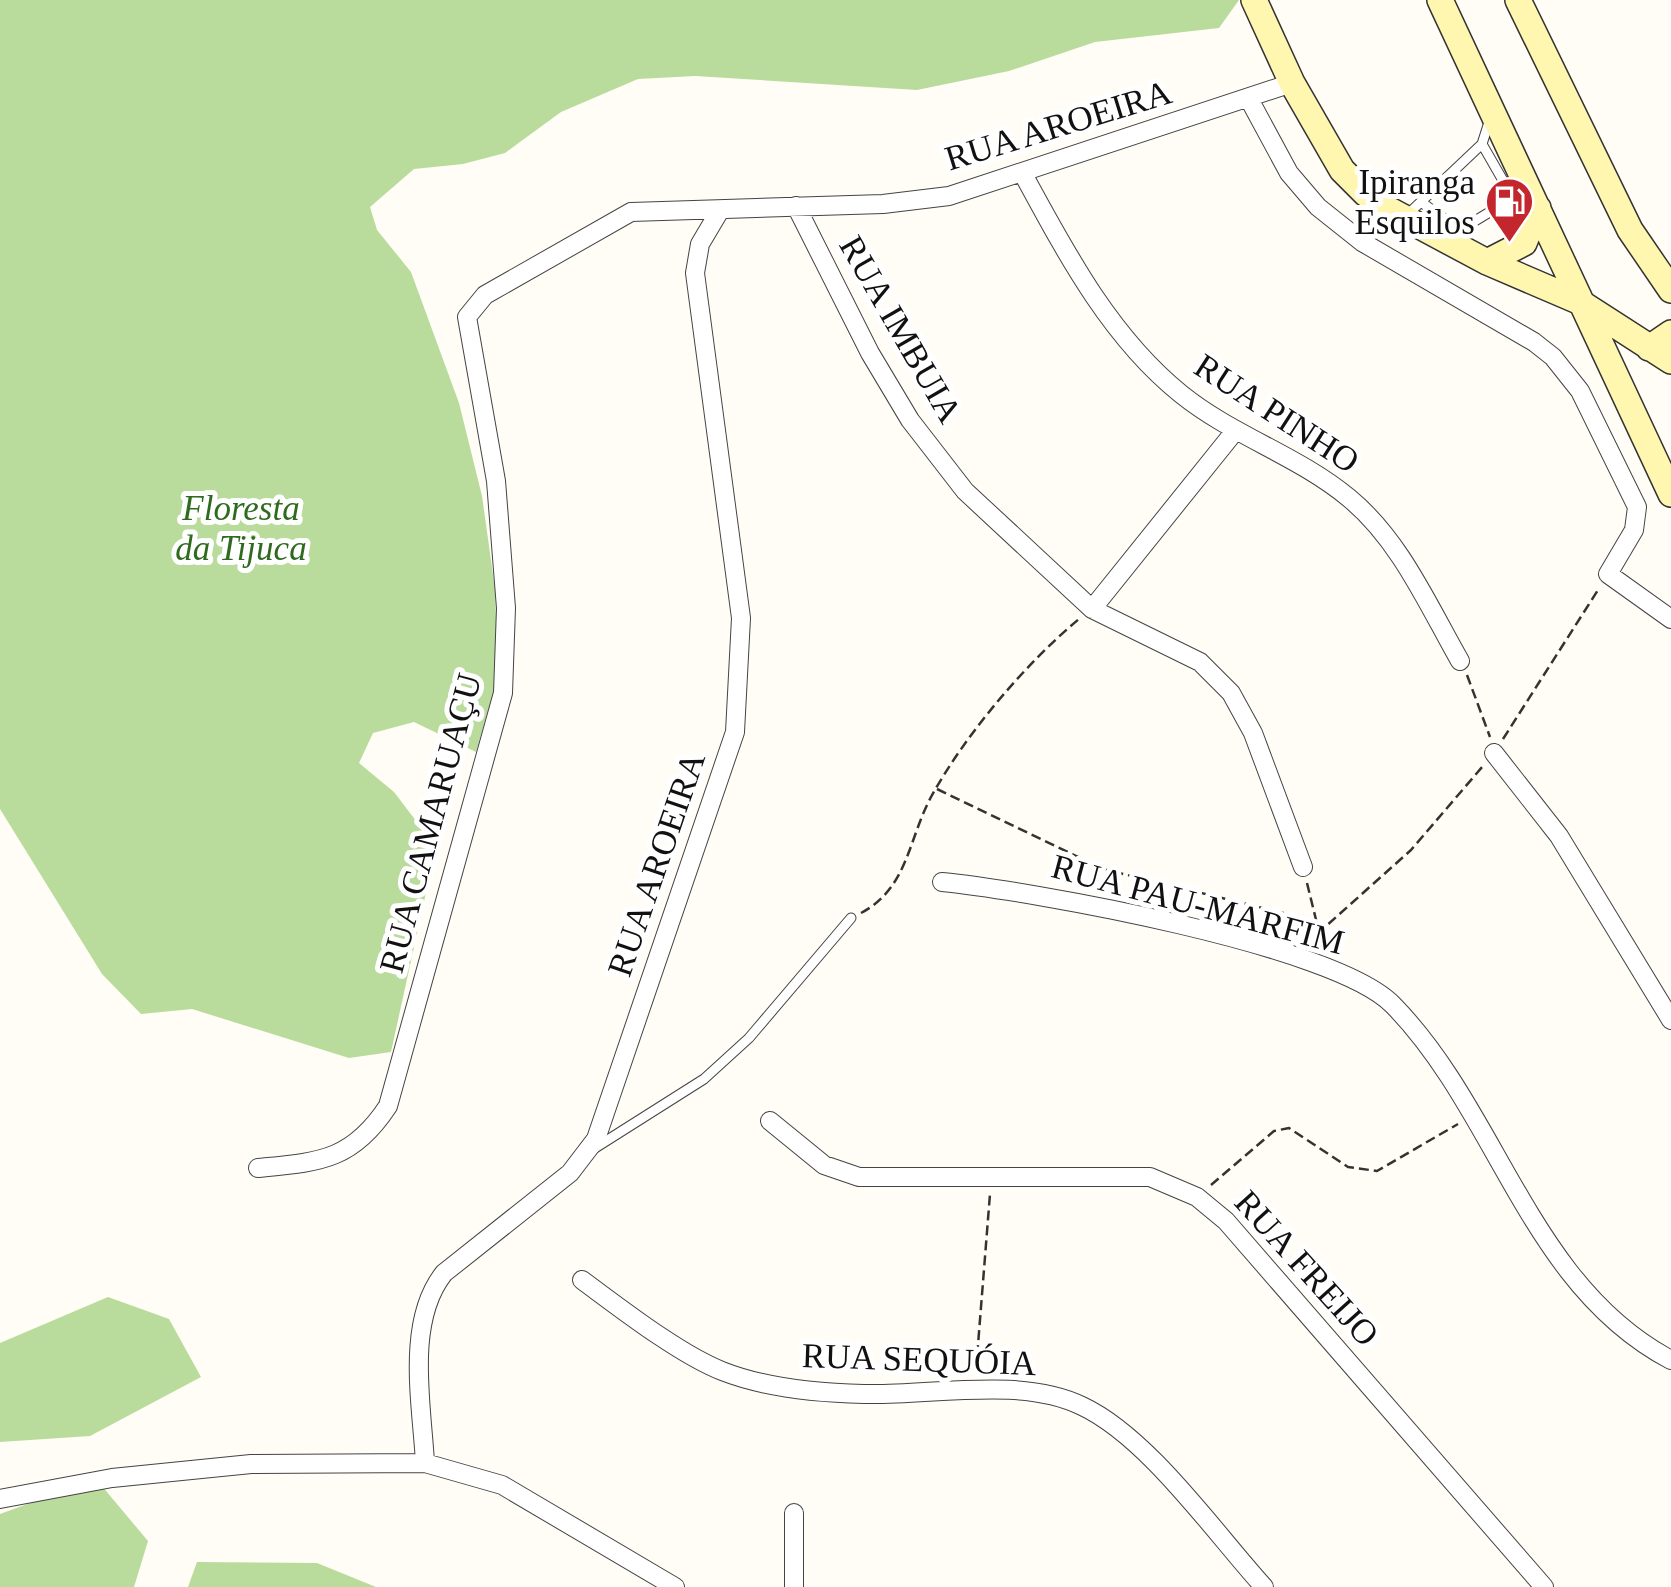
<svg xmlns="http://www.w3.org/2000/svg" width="1671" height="1587" viewBox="0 0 1671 1587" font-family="'Times New Roman',serif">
<rect width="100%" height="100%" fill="#fffdf5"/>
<!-- forest -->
<path fill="#b9dc9c" d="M 0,0 L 1239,0 L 1219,28 L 1095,42 L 1009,71 L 917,90 L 695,76 L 638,79 L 561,112 L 505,153 L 463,164 L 414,169 L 370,207 L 377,230 L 411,272 L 459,403 L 482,496 L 495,589 L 498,676 L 476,752 L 414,722 L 373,733 L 359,763 L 394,792 L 436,847 L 391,1052 L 349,1058 L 192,1009 L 141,1014 L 102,974 L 0,809 Z
M 108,1297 L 169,1319 L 201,1377 L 90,1436 L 0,1442 L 0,1343 Z
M 96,1479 L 148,1541 L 134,1587 L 0,1587 L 0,1514 Z
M 197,1562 L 317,1563 L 376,1587 L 188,1587 Z"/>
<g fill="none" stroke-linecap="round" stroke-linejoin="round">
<defs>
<path id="lane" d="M 1482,144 L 1513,198
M 1421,202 L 1460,230
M 1407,215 L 1482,144 L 1490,119
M 1460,230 L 1526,190
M 595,1148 L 704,1079 L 749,1038 L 851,918"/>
<path id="street" d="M 1249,99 L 1289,173 L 1318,207 L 1362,242 L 1534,342 L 1553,357 L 1580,391 L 1637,507 L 1634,530 L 1608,574 L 1671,619
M 1022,172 C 1065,251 1109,336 1181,394 C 1233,436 1297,455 1349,498 C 1400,540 1428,605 1460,661
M 796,206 L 870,353 L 910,420 L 965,491 L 1092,609 L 1200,662 L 1231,693 L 1253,733 L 1303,867
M 1092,609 L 1235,431
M 1494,753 L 1559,836 L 1671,1020
M 942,882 C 1032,891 1335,945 1393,1005 C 1499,1113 1529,1285 1671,1360
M 770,1121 L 824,1165 L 859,1177 L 1150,1177 L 1197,1197 L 1226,1221 L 1544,1587
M 258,1168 C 319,1162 352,1161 388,1106 L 503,693 L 506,608 L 496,481 L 467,317 L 485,295 L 631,212 L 883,204 L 949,196 L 1292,83
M 582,1280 C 620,1308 679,1354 722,1371 C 765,1388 818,1393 864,1394 C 931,1396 1021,1376 1082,1406 C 1148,1437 1214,1532 1264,1587
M 425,1463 C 422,1405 405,1322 444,1273 L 570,1173 L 596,1139 L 735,732 L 741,618 L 695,273 L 700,244 L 719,212
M 0,1499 L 112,1478 L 251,1464 L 425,1463 L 502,1485 L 675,1587
M 794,1513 L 794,1587"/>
<path id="secondary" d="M 1254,0 L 1292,83 L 1342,170 L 1365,193 L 1386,208 L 1487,262 L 1578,301 L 1671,361
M 1440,0 L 1671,494
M 1518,0 L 1630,230 L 1671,290
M 1487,262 L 1524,243 L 1538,208
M 1649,348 L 1671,333"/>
</defs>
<!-- lane casing -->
<use href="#lane" stroke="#444" stroke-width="11"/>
<!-- street casing -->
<use href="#street" stroke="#444" stroke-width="20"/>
<!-- secondary casing -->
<use href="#secondary" stroke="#333" stroke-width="28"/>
<!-- path -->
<path stroke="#333" stroke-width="2.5" stroke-dasharray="10 5" stroke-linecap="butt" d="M 1467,675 L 1490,737
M 1503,739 L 1598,590
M 937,789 L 1103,869 L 1316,921
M 1307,883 L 1319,932
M 861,913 C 908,888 908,840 931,797 C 965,735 1025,664 1079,619
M 1306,944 L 1411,850 L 1483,766
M 1211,1185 L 1274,1131 L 1289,1128 L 1348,1167 L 1377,1171 L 1458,1124
M 976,1370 L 990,1194"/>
<!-- lane -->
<use href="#lane" stroke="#fff" stroke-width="9"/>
<!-- street -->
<use href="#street" stroke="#fff" stroke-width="18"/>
<!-- secondary -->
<use href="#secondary" stroke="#fff6b0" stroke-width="25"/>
</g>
<!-- icons -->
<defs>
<symbol id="fuel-pin" viewBox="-11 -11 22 30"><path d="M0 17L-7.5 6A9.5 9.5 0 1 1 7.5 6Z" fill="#c4262e" stroke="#fff"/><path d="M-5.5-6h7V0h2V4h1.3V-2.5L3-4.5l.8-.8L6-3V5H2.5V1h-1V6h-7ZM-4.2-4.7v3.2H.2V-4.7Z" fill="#fff"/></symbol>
</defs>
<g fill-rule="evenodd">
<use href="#fuel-pin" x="1482" y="174" width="55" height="75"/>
</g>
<g text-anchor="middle" stroke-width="10" stroke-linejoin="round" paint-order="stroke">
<!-- street labels -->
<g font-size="35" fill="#111" stroke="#fff">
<text transform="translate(1058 125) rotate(-17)" y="12">RUA AROEIRA</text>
<text transform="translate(901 329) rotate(60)" y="12">RUA IMBUIA</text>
<text transform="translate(1277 413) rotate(33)" y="12">RUA PINHO</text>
<text transform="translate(430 823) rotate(-75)" y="12">RUA CAMARUAÇU</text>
<text transform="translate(656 864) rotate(-71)" y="12">RUA AROEIRA</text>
<text transform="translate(1198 904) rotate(15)" y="12">RUA PAU-MARFIM</text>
<text transform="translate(1307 1268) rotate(48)" y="12">RUA FREIJO</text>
<text transform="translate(919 1359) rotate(2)" y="12">RUA SEQUÓIA</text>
</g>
<!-- poi labels -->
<g font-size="35" fill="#111" stroke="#fff" text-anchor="end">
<text x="1475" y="194">Ipiranga<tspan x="1475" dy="40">Esquilos</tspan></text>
</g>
<!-- park labels -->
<g font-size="35" font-style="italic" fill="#2f6b1f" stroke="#fff">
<text x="241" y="520">Floresta<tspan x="241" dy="40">da Tijuca</tspan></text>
</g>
</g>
</svg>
